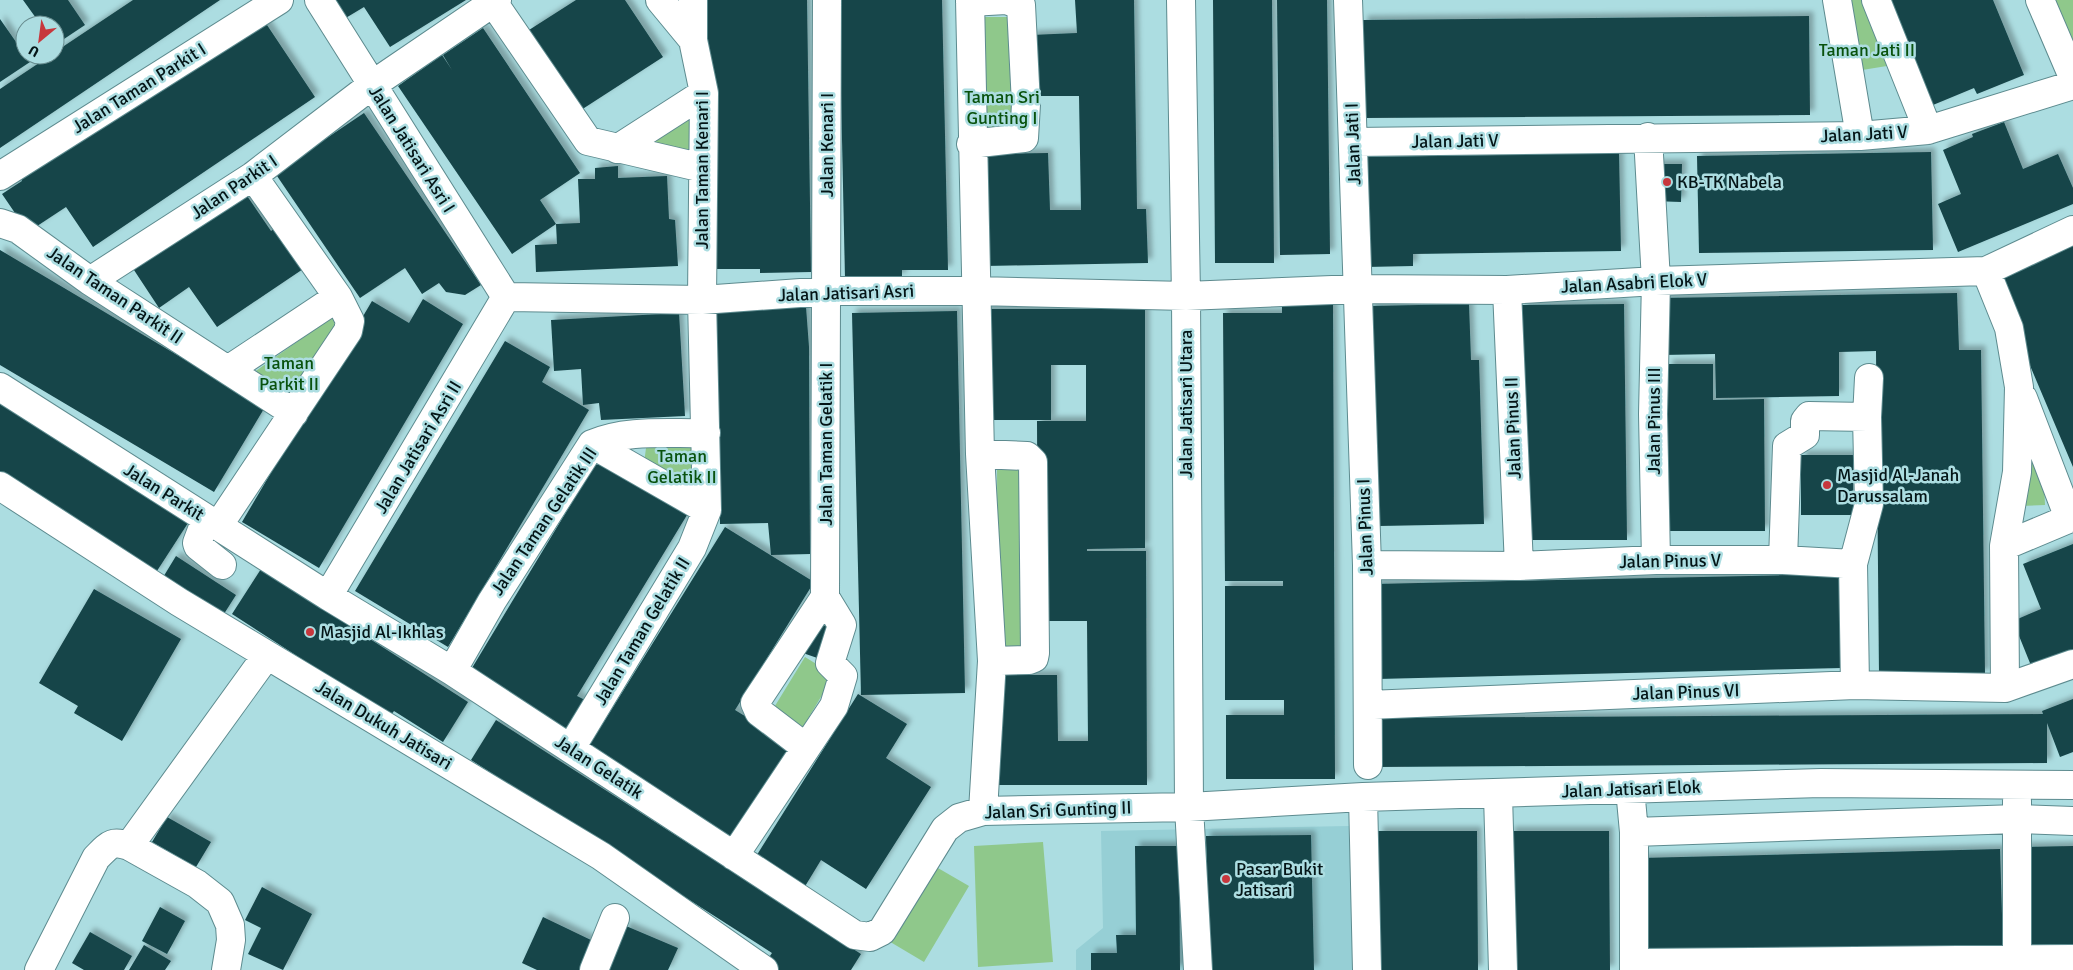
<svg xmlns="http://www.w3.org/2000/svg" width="2073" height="970" viewBox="0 0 2073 970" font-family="Signika,sans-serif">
<defs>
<filter id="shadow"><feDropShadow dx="4.5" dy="-4.5" stdDeviation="2.5" flood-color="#0004"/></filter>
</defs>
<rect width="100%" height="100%" fill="#acdde1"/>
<!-- built -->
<path fill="#96cfd5" d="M 1349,826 L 1353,970 L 1076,970 L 1076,950 L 1103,928 L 1101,831 Z"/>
<!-- green -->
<path fill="#8fc88b" d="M 1842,0 L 1866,0 L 1893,65 L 1850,72 Z
M 2050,0 L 2073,0 L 2073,60 Z
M 980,17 L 1018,17 L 1022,135 L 983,136 Z
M 696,108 L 696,153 L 643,143 Z
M 335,315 L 341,323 L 296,404 L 253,373 Z
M 703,447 L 698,492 L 643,471 L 646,448 Z
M 2043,459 L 2045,505 L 2020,506 L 2018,461 Z
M 997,464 L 1030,464 L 1031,654 L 998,654 Z
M 805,657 L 834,675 L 800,732 L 770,714 Z
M 1043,842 L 1053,962 L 978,967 L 974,846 Z
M 931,864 L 969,886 L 924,962 L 887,940 Z"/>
<!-- building -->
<path fill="#154448" filter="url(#shadow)" d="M 23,0 L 68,0 L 85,25 L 55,45 L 55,25 L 41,25 Z
M 133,0 L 220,0 L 0,148 L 0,89 L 51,55 L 55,55 L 55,52 Z
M 332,0 L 466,0 L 390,47 L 364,7 L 344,19 Z
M 576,0 L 625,0 L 663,57 L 581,110 L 529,30 Z
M 707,0 L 807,0 L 811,272 L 760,273 L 760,269 L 712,269 Z
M 839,0 L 942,0 L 948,270 L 902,270 L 902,277 L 845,278 Z
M 1075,0 L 1134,0 L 1137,209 L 1146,209 L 1148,263 L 984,266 L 983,154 L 1048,153 L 1050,210 L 1081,210 L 1079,96 L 1032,96 L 1031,35 L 1077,33 Z
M 1213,0 L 1272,0 L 1274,263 L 1215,263 Z
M 1277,0 L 1327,0 L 1330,254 L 1280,255 Z
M 1890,0 L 1993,0 L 2024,75 L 1977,94 L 1974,88 L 1933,105 Z
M 261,16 L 315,97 L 93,247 L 66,207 L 28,232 L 2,194 L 22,181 L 21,178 Z
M 1809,16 L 1810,115 L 1364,118 L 1363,20 Z
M 0,19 L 30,62 L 0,82 Z
M 483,28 L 580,173 L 540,200 L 556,224 L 512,254 L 398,86 L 442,55 L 452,70 L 443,55 Z
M 364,113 L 481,285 L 465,295 L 446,292 L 439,283 L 422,294 L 405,268 L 360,298 L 275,173 Z
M 2004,122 L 2023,169 L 2058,154 L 2073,188 L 2073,204 L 1958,252 L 1938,204 L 1961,194 L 1943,150 L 1973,137 L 1972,134 Z
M 1931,152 L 1933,250 L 1699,253 L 1697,156 Z
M 1619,153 L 1621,251 L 1413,254 L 1413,266 L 1365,267 L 1363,157 Z
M 1653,164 L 1682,164 L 1681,202 L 1653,201 Z
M 618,166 L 618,178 L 667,176 L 669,219 L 675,220 L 678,266 L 536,272 L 535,245 L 557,244 L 556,224 L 580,223 L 578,179 L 595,179 L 595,168 Z
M 243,190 L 271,231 L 281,224 L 309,265 L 217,327 L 189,287 L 159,308 L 132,267 Z
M 2073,246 L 2073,467 L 2012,323 L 1999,276 Z
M 0,250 L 265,407 L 214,492 L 0,365 Z
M 1957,293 L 1959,350 L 1981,350 L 1985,674 L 1879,675 L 1876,351 L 1839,352 L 1839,396 L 1716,398 L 1715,354 L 1662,355 L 1661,298 Z
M 423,299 L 463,324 L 319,568 L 242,522 L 372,301 L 409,323 Z
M 1282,304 L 1333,304 L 1335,779 L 1226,779 L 1226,715 L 1284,715 L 1284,700 L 1225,700 L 1225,586 L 1283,586 L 1283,581 L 1225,581 L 1223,313 L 1282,313 Z
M 1469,304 L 1471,360 L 1479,360 L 1484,524 L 1379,526 L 1374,362 L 1370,362 L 1369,306 Z
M 1624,304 L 1627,540 L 1525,540 L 1522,305 Z
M 806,307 L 809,347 L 810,554 L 771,555 L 768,523 L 720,524 L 716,308 Z
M 982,309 L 1145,309 L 1145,548 L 1087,549 L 1087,551 L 1146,551 L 1147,785 L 995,785 L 995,675 L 1057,675 L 1058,741 L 1088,741 L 1087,621 L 1038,621 L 1037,421 L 1086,421 L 1086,365 L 1051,365 L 1051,420 L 982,420 Z
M 957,311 L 965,693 L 861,695 L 852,313 Z
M 679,313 L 685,416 L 601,420 L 599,403 L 583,405 L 581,369 L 554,371 L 551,320 Z
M 505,341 L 550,367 L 542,382 L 589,410 L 448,647 L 355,591 Z
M 1668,364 L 1713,364 L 1713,400 L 1764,399 L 1765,531 L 1668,531 Z
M 0,402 L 188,523 L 155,574 L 0,475 Z
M 1801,455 L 1853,455 L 1853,515 L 1801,515 Z
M 597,461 L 687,515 L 577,696 L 585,700 L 566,732 L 469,673 Z
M 725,527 L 814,582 L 735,710 L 795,747 L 736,841 L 587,749 Z
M 2073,544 L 2073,651 L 2032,668 L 2013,621 L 2041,609 L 2023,564 Z
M 176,556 L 236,595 L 222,617 L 162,579 Z
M 261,569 L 468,702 L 443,742 L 394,711 L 390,716 L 232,614 Z
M 1839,574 L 1842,668 L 1377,679 L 1374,584 Z
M 94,589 L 181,639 L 122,741 L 74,713 L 78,706 L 39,683 Z
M 815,622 L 834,629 L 823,660 L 803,653 Z
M 858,694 L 907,724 L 886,758 L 931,787 L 866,889 L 821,860 L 804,888 L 755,858 Z
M 2073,699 L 2073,752 L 2060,757 L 2047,723 L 2047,763 L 1376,767 L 1375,718 L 2043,714 L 2042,711 Z
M 496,720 L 861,954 L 851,970 L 772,970 L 764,965 L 772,953 L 471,760 Z
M 167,817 L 211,842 L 196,867 L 152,842 Z
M 1378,831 L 1477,831 L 1478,970 L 1379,970 Z
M 1510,831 L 1609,831 L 1610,970 L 1511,970 Z
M 1311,835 L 1314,970 L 1209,970 L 1206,836 Z
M 1135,846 L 1179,846 L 1180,970 L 1091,970 L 1091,953 L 1117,953 L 1116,935 L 1136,935 Z
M 2073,846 L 2073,944 L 2026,945 L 2023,847 Z
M 2000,849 L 2003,948 L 1643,957 L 1640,858 Z
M 262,887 L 312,914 L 283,970 L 248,954 L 261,928 L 245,920 Z
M 160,907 L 185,921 L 167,954 L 142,941 Z
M 543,917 L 593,941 L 580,970 L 537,970 L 522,963 Z
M 626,926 L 678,948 L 668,970 L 608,970 Z
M 90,932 L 132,956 L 124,970 L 84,970 L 72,963 Z
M 144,945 L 171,961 L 165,970 L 129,970 Z"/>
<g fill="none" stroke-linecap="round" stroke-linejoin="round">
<defs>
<path id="minor" d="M 319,0 L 506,297
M 660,0 L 693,40 L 693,0
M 970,0 L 980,454 L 992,661 L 983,811
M 1181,0 L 1186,296 L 1189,807 L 1198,970
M 1348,0 L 1367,565 L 1368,765
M 1837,0 L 1860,136
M 1876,0 L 1928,130
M 2040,0 L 2073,77
M 493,2 L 588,141 L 703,168
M 970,2 L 1006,0 L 1021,5 L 1026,104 L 1024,138 L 971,144
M 1648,137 L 1656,281 L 1653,414 L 1656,560
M 1353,142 L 1860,136 L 1928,130 L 2073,85
M 617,149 L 704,93
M 0,176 L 279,0
M 0,223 L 18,229 L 90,281 L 294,413
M 1986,271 L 2009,328 L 2019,387 L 2017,472 L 2004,546 L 2005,688
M 90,281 L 253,176 L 372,85 L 497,0
M 1507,290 L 1519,566
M 506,297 L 702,300 L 828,291 L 976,291 L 1186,296 L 1357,289 L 1507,290 L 1656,281 L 1986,271 L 2073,230
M 228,370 L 338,297
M 0,387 L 328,596 L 452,671 L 855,935 L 870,937 L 882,931 L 945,829 L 959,818 L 983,811 L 1189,807 L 1363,797 L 1821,783 L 2073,785
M 2023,398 L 2069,518
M 592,444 L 707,510
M 980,454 L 1027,456 L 1033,462 L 1035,653 L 1034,658 L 1029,660 L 992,661
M 0,486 L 179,602 L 601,856 L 764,970
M 206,519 L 197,543 L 198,546 L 222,565
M 218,526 L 348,331 L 350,321 L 338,297 L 253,176
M 2004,546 L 2073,517
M 1783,560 L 1787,446 L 1805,435 L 1805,421 L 1809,416 L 1867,417
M 1853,564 L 1869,504 L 1867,417 L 1869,378
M 1367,565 L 1519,566 L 1656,560 L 1783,560 L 1853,564 L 1855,685
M 328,596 L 506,297
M 452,671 L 492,601 L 592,444 C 626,429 669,434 706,433
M 1368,705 L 1855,685 L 2005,688 L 2073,664
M 805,747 L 759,712 L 755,703 L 825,597
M 571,748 L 692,548 L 707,510 L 702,300 L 704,93 L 693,40
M 1630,789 L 1634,832 L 1634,970
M 1498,795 L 1503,970
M 1363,797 L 1367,970
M 2017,801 L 2017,970
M 1634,832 L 2017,819 L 2073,821
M 129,846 L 267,655
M 734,856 L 834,706 L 843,676 L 830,663 L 842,625 L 825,597 L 827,0
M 1634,963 L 2073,959
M 39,970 L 96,858 C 109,845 111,840 129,846 L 197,884 L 220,902 L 230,925 L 231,940 L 226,970
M 594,970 L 615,918"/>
</defs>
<!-- minor casing -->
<use href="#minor" stroke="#5d8b8f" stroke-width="30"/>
<!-- minor -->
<use href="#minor" stroke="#fff" stroke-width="28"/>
</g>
<!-- markers -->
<g fill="#c7373d" stroke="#acdde1" stroke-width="2">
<circle cx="1667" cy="182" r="5"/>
<circle cx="1827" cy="485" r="5"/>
<circle cx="310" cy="632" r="5"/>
<circle cx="1226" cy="879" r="5"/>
</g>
<g text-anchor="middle" stroke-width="5" stroke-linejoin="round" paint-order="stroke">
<!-- park labels -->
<g font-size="18" fill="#09520d" stroke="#acdde1">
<text x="1867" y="56">Taman Jati II</text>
<text x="1002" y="103">Taman Sri<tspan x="1002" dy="21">Gunting I</tspan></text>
<text x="289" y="369">Taman<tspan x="289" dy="21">Parkit II</tspan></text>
<text x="682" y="462">Taman<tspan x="682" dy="21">Gelatik II</tspan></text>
</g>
<!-- street labels -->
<g font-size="18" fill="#041517" stroke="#acdde1">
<text transform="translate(139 88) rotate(-32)" y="6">Jalan Taman Parkit I</text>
<text transform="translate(1864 134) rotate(-3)" y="6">Jalan Jati V</text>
<text transform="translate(1455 141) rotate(-1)" y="6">Jalan Jati V</text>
<text transform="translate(1353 144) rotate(-92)" y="6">Jalan Jati I</text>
<text transform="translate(827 145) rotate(-90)" y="6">Jalan Kenari I</text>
<text transform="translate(412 149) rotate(58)" y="6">Jalan Jatisari Asri I</text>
<text transform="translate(702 170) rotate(-90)" y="6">Jalan Taman Kenari I</text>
<text transform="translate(234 187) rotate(-34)" y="6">Jalan Parkit I</text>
<text transform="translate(1634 283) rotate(-3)" y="6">Jalan Asabri Elok V</text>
<text transform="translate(846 293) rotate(-2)" y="6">Jalan Jatisari Asri</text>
<text transform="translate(115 295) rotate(34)" y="6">Jalan Taman Parkit II</text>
<text transform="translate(1186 404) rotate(-90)" y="6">Jalan Jatisari Utara</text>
<text transform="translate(1654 421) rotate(-90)" y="6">Jalan Pinus III</text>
<text transform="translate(1513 428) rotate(-92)" y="6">Jalan Pinus II</text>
<text transform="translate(826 444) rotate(-90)" y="6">Jalan Taman Gelatik I</text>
<text transform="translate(418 447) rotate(-59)" y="6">Jalan Jatisari Asri II</text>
<text transform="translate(164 492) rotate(32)" y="6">Jalan Parkit</text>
<text transform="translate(544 521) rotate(-56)" y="6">Jalan Taman Gelatik III</text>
<text transform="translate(1365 527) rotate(-92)" y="6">Jalan Pinus I</text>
<text transform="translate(1670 561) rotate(-1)" y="6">Jalan Pinus V</text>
<text transform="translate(642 631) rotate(-59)" y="6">Jalan Taman Gelatik II</text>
<text transform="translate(1686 692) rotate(-2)" y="6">Jalan Pinus VI</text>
<text transform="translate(384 725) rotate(31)" y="6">Jalan Dukuh Jatisari</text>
<text transform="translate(599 767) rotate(33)" y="6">Jalan Gelatik</text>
<text transform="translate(1631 789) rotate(-2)" y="6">Jalan Jatisari Elok</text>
<text transform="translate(1058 810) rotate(-2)" y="6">Jalan Sri Gunting II</text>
</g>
<!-- poi labels -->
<g font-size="18" fill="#041517" stroke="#acdde1" text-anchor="start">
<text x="1677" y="188">KB-TK Nabela</text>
<text x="1837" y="481">Masjid Al-Janah<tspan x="1837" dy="21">Darussalam</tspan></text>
<text x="320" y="638">Masjid Al-Ikhlas</text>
<text x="1236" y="875">Pasar Bukit<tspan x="1236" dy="21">Jatisari</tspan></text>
</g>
</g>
<!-- north arrow -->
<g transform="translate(40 40) rotate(209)"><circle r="24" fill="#acdde1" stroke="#698d90"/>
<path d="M0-4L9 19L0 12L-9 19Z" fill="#c7373d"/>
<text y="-8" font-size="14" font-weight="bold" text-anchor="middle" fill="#041517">U</text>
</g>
</svg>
